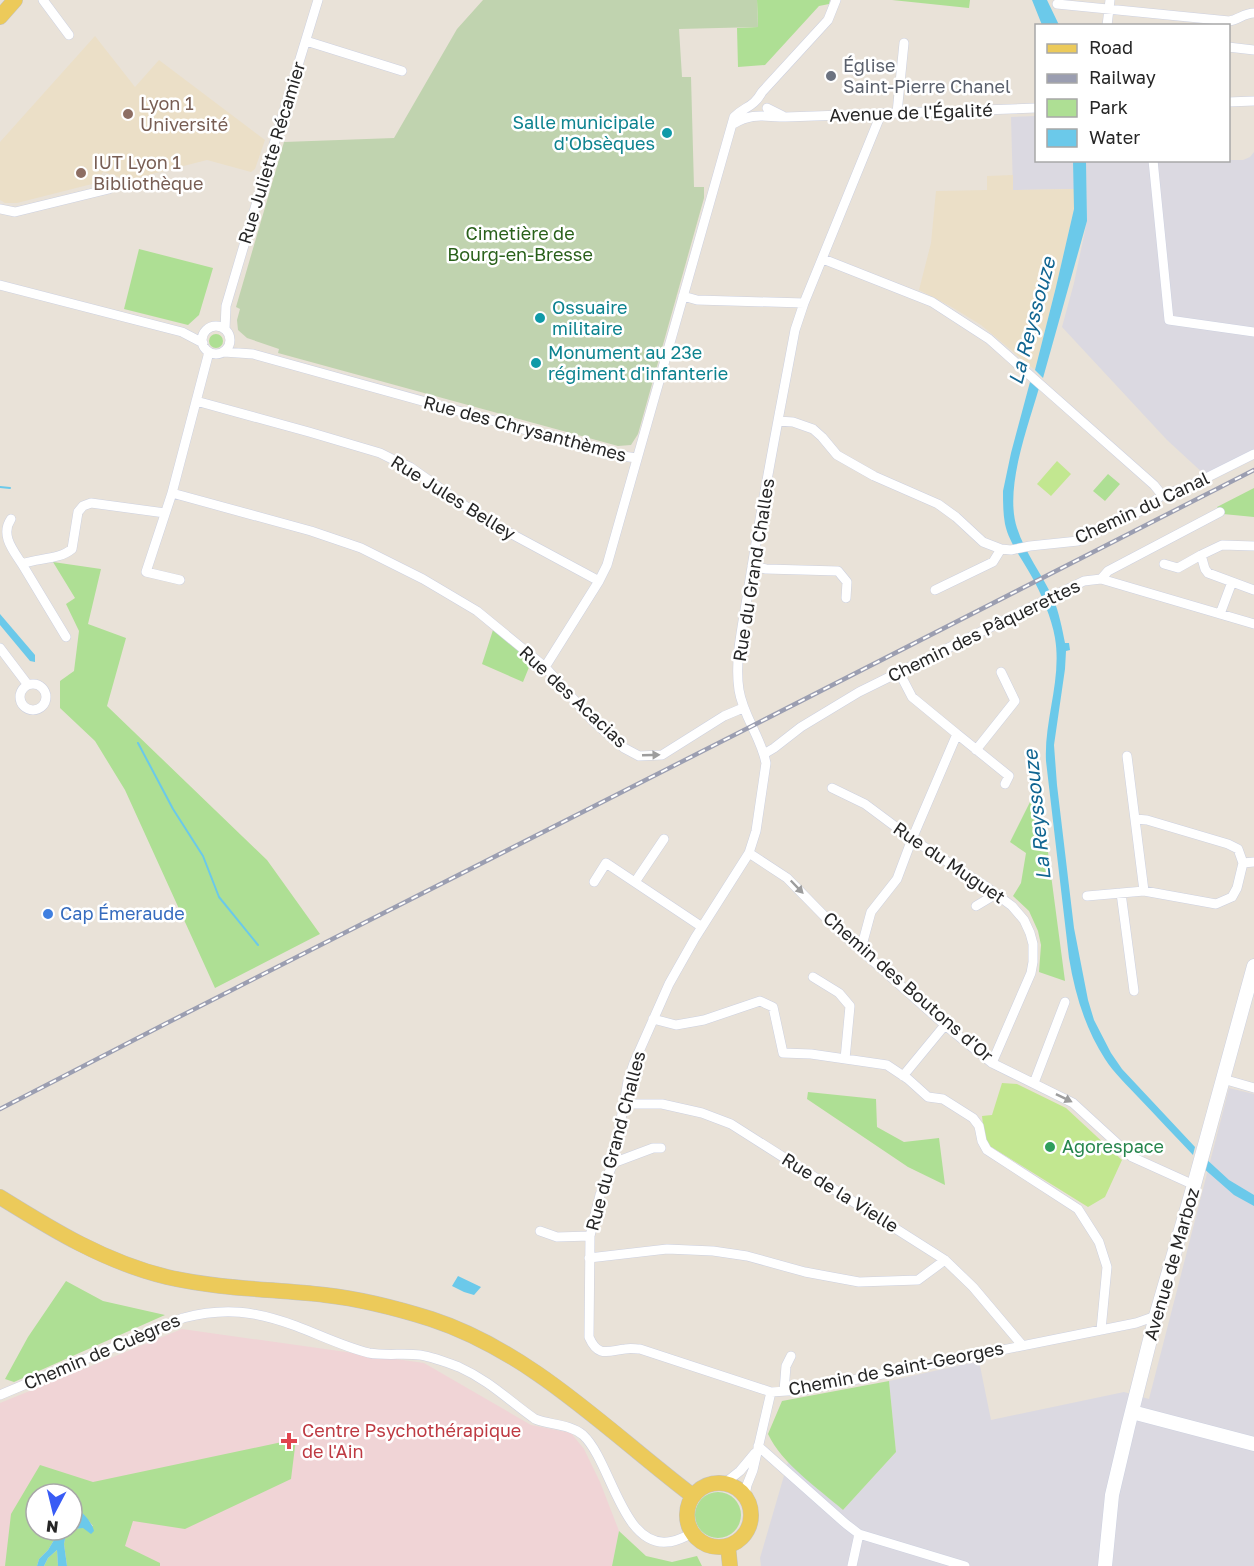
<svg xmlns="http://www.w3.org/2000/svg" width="1254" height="1566" viewBox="0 0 1254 1566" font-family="'Golos Text',sans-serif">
<rect width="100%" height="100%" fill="#e9e2d8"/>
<!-- industrial -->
<path fill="#dbd9e1" d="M 1036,116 L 1036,160 L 1073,161 L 1074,189 L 1013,190 L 1011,117 Z
M 1254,152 L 1254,449 L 1205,475 L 1167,440 L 1062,327 L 1074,283 L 1087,221 L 1086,161 L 1228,160 L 1243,160 L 1250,157 Z
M 1229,1088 L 1254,1094 L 1254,1566 L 761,1566 L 760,1558 L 788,1462 L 843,1510 L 896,1452 L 889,1381 L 979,1361 L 991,1420 L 1124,1392 L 1149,1399 Z"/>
<!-- education -->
<path fill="#ebdfc7" d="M 95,36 L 135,87 L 159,60 L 265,140 L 255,169 L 251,172 L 207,160 L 129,180 L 103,172 L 96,183 L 17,203 L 5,203 L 0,200 L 0,142 Z
M 1013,175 L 1013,190 L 1074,189 L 1074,209 L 1056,287 L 1035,370 L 981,325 L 950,306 L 919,290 L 931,243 L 936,191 L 987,190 L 987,176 Z"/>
<!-- medical -->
<path fill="#f0d4d6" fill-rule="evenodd" d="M 182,1329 L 424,1363 L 531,1425 L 571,1433 L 584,1449 L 600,1482 L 619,1531 L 612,1566 L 0,1566 L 0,1403 ZM 36,1494 L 72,1494 L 72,1530 L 36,1530 Z"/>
<!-- green -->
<path fill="#aedf94" d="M 757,0 L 830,0 L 829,4 L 819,6 L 765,65 L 738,67 L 737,28 L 758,27 Z
M 892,0 L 970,0 L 969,8 Z
M 139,249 L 213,268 L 199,315 L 188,325 L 124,309 Z
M209 341a7 7 0 1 1 14 0a7 7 0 1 1-14 0Z
M 1108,474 L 1120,484 L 1105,501 L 1093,491 Z
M 1254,488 L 1254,517 L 1223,514 L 1220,512 L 1217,507 Z
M 53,562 L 101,569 L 88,624 L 126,638 L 107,706 L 267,860 L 320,934 L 215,988 L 125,790 L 95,741 L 60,708 L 60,681 L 74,671 L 79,631 L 66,604 L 75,598 Z
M 493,630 L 532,660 L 523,682 L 482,664 Z
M 1039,784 L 1065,981 L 1039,972 L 1041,945 L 1038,931 L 1029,911 L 1013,896 L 1021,883 L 1026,853 L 1010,842 Z
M 808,1092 L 876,1099 L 877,1127 L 904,1142 L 939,1138 L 945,1185 L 908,1167 L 807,1099 Z
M 66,1281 L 103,1301 L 165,1315 L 14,1382 L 5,1379 L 28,1337 Z
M 889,1381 L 896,1452 L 843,1510 C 818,1488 782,1464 768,1434 L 782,1401 Z
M 296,1439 L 291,1479 L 185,1529 L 133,1521 L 125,1546 L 160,1563 L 160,1566 L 67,1566 L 64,1544 L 66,1534 L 75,1529 L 93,1526 L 79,1509 L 72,1507 L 72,1494 L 36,1494 L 36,1530 L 60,1530 L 48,1550 L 39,1559 L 37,1566 L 5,1566 L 11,1514 L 40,1465 L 93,1482 Z
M695 1515a23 23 0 1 1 46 0a23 23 0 1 1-46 0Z
M 619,1531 L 646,1556 L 672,1562 L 697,1556 L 702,1566 L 612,1566 Z
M 57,1550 L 58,1566 L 44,1566 L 48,1558 Z"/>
<!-- cemetery -->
<path fill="#c0d3af" d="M 483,0 L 757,0 L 758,27 L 679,29 L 682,77 L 691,77 L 694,187 L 704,187 L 704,198 L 638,434 L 631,445 L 618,446 L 278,353 L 279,349 L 247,338 L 238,330 L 237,320 L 240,309 L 236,307 L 284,142 L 394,138 L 457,29 Z"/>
<!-- pitch -->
<path fill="#c2e790" d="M 1057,461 L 1071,474 L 1051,496 L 1037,484 Z
M 1002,1083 L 1017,1084 L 1066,1108 L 1122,1160 L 1105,1197 L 1088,1207 L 988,1145 L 984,1134 L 982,1116 L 992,1115 Z"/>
<!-- water -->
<path fill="#6bc9ea" d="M 1032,0 L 1047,0 L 1059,25 L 1042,25 Z
M 1073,161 L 1086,161 L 1087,221 L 1043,378 L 1035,370 L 1056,287 L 1074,209 Z
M 1030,382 L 1039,388 C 1028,427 1004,488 1017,528 C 1025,553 1042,574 1053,598 C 1059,612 1062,628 1065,643 L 1069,643 L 1070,650 L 1066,651 L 1065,669 L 1054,745 L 1057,785 L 1074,928 L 1088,1000 L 1094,1020 L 1111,1053 L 1122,1069 L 1195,1147 L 1193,1155 C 1175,1136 1157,1117 1138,1097 C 1127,1085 1114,1073 1105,1059 C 1085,1028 1075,994 1069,958 L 1046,761 C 1044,719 1062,680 1055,638 C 1052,619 1041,593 1032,577 C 1023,560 1009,543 1005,524 C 1003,513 1003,502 1003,491 L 1011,453 Z
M 0,614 L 35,655 L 35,662 L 30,661 L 0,625 Z
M 1204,1157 L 1229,1180 L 1254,1195 L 1254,1206 L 1234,1195 L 1202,1167 Z
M 458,1276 L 481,1287 L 474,1295 L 464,1292 L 452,1286 Z
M 72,1507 C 81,1509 92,1522 94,1531 L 91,1534 L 83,1528 L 75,1529 L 66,1534 L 64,1544 L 67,1566 L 58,1566 L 57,1550 L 48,1558 L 44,1566 L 37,1566 L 39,1559 L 48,1550 L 60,1530 L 72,1530 Z"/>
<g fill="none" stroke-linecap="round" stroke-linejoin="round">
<!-- stream -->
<path stroke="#6bc9ea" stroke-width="2" d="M 0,487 L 10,488
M 138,743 L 173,809 L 203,856 L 219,897 L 258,945"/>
<defs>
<path id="street" d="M 43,0 L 69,35
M 1057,4 L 1229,21 C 1238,20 1244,13 1254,13
M 1107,26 L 1110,0
M 306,41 L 402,71
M 1228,47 L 1254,50
M 1228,102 L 1254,101
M 767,108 L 783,116
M 897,113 L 904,43
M 881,114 L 804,303 L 795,330 C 779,416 762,501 749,586 C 744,619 734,658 739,690 C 743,716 761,737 766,763 L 756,831 L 749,853 L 695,938 L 669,984 L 634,1063 L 628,1081 L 613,1163 L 600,1195 L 590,1236 L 589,1337 C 598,1358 608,1351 625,1349 C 631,1348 635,1349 640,1349 L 771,1392 L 803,1390 L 1136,1323 L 1156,1316
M 733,124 C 754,112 763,117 786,117 L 1036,108
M 1153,160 L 1169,320 L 1254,332
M 0,209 L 15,212 L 109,189
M 823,259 L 932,302 L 989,339 L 1154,485 L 1162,495
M 0,285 L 182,332 L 203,343
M 683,296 L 697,300 L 804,303
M202 340a14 14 0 1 1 28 0a14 14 0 1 1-28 0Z
M 225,329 L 226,306 L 274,144 L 318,0
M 224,352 L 253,354 L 617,455 L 636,458
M 196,401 L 309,432 L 380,453 L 392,459 L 410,467 L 482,518 L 599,581
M 778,421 L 793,422 L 813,429 L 822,437 L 837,455 L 874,476 L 938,504 L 956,517 L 983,542 L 1001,549 L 1011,550 L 1030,546 L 1078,541 L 1144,509 L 1162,495 L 1186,488 L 1254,454
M 172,493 L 311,531 L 361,548 L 423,579 L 477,611 L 545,667 L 592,720 L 612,738 L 624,748 L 639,756 L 662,755 L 724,716 L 743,708
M 11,519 C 0,535 13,550 22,564
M 1254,546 L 1222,545 L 1201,555 L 1205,569 L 1208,573 L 1254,590
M 1164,564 L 1178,568 L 1201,555
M 752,566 L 766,569 L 838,571 L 847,582 L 846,598
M 1101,579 L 1108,571 L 1220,512
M 180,580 L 146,572 L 172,493 L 209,352
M 935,590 L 993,562 L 1001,549
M 1220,614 L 1232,582
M 66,637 L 22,564 C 37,558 59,560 72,549 L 78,512 L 83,506 L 91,503 L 165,513
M 0,648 L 28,685
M 545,667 L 599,581 L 607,565 L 734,117 C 745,106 753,108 762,92 L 828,20 L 836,0
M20 697a13 13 0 1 1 26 0a13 13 0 1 1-26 0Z
M 957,734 L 1009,776 L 1005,784
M 976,750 L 1015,701 L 1001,672
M 764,754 L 774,748 L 801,727 L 859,692 L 1084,581 L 1101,579 L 1254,624
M 1127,756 L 1144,891
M 832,788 L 865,804 L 912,839 L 985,886 L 1012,906 L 1024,920 L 1030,933 L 1033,944 L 1033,962 L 1031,973 L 992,1063
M 1135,819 L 1147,820 L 1228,844 L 1238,849 L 1243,863 L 1254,862
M 749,853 L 787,878 L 837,929 L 945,1025 L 992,1063 L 1073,1103 L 1132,1157 L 1194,1185
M 594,882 L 606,863 L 702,927
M 635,882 L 664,839
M 1121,893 L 1134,991
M 1087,896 L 1144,891 L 1216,904 L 1232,897 L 1237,888 L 1243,863
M 976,906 L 996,894
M 861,949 L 871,912 L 897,879 L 912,839 L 957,734 L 912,697 L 899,672
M 813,977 L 839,993 L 850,1006 L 845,1059
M 653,1019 L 676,1025 L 704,1020 L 760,1001 L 773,1007 L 783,1053 L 811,1054 L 887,1065 L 908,1079 L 928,1097 L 943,1099 L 973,1118 L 979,1126 L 982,1141 L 987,1150 L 1078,1209 L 1099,1242 L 1107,1267 L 1101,1330
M 903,1076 L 945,1025
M 1223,1079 L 1254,1088
M 1034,1083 L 1065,1002
M 624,1104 L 662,1104 L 702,1113 L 731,1124 L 945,1260 L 973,1287 L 1022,1345
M 613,1163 L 653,1148 L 661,1148
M 540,1231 L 557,1237 L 590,1236
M 589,1258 L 667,1249 L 713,1251 L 747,1256 L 805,1272 L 859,1282 L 918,1280 L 945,1260
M 784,1391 L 786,1366 L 791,1356
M 0,1395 L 183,1318 C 225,1307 255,1311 296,1326 C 320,1335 344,1347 369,1353 C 386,1356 403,1353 420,1355 C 433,1357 446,1362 459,1367 C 490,1381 508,1400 535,1419 C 550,1425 570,1424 583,1435 C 611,1461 622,1546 667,1542 C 676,1542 684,1537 693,1533
M 758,1446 L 846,1524 L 859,1534 L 965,1566
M 725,1483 L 740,1471 L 755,1453
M 745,1495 L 747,1485 L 753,1470 L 771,1392
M 852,1566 L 859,1534"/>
<path id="secondary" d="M 1132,1412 L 1254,1444
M 1105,1566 L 1112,1495 L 1128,1427 L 1156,1316 L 1194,1185 L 1254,966"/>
<path id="primary" d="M 0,17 L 15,0
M 0,1197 C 53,1230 105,1262 167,1277 C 219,1289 272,1289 325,1295 C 361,1299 396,1308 431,1319 C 532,1352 610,1433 693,1496
M687 1515a32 32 0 1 1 64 0a32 32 0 1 1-64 0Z
M 728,1546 L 730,1566"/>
</defs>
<!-- street casing -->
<use href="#street" stroke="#cdd1e0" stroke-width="10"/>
<!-- secondary casing -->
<use href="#secondary" stroke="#cdd1e0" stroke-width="15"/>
<!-- primary casing -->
<use href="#primary" stroke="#c2c2c2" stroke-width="16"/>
<!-- street -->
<use href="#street" stroke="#fff" stroke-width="9"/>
<!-- secondary -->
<use href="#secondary" stroke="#fff" stroke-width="14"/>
<!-- primary -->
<use href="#primary" stroke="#ecca5a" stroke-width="15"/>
<defs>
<path id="rail" d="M 0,1109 L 165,1024 L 752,726 L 1254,470"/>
</defs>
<!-- rail casing -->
<use href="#rail" stroke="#9b9eb1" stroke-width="4.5"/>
<!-- rail -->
<use href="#rail" stroke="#fff" stroke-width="2" stroke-dasharray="7" stroke-linecap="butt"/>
</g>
<!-- one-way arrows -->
<defs><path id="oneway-solid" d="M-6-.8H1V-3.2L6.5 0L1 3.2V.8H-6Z" transform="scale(1.5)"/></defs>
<g fill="#9d9d9d">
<use href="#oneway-solid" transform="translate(651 755) rotate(-2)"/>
<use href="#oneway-solid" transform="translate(797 887) rotate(46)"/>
<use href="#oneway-solid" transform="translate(1064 1098) rotate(26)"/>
</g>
<!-- markers -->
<circle fill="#6b7280" stroke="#fff" stroke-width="2" cx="831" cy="76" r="6"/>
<g fill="#8d6e63" stroke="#fff" stroke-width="2">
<circle cx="128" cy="114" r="6"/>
<circle cx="81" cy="173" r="6"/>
</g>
<g fill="#0f9aa8" stroke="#fff" stroke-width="2">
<circle cx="667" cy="133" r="6"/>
<circle cx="540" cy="318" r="6"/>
<circle cx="536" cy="363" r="6"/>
</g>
<circle fill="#3f7fe0" stroke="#fff" stroke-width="2" cx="48" cy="914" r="6"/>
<circle fill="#2e9e5b" stroke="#fff" stroke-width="2" cx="1050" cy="1147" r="6"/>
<path fill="#e0444e" stroke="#fff" stroke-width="2" d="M286 1432h6v6h6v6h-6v6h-6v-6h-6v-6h6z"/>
<g text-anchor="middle" stroke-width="5" stroke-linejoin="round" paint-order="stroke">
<!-- worship labels -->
<g font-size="18" fill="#5b616d" stroke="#fff" text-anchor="start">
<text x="843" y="72">Église<tspan x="843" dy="21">Saint-Pierre Chanel</tspan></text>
</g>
<!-- education labels -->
<g font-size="18" fill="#785e54" stroke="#fff" text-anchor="start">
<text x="140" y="110">Lyon 1<tspan x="140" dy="21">Université</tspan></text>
<text x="93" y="169">IUT Lyon 1<tspan x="93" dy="21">Bibliothèque</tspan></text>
</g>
<!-- street labels -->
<g font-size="18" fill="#262626" stroke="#fff">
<text transform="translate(911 113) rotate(-2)" y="6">Avenue de l'Égalité</text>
<text transform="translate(272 153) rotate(-73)" y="6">Rue Juliette Récamier</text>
<text transform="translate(525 429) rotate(15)" y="6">Rue des Chrysanthèmes</text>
<text transform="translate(453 498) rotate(32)" y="6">Rue Jules Belley</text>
<text transform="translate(1142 508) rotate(-25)" y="6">Chemin du Canal</text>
<text transform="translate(754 570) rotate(-81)" y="6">Rue du Grand Challes</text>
<text transform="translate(984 631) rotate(-26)" y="6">Chemin des Pâquerettes</text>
<text transform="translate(573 697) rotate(43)" y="6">Rue des Acacias</text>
<text transform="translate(949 863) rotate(34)" y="6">Rue du Muguet</text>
<text transform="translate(908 987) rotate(41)" y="6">Chemin des Boutons d'Or</text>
<text transform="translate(616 1141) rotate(-75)" y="6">Rue du Grand Challes</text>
<text transform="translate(840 1193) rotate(32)" y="6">Rue de la Vielle</text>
<text transform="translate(1172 1264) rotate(-74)" y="6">Avenue de Marboz</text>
<text transform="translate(102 1352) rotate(-23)" y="6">Chemin de Cuègres</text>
<text transform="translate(896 1369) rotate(-11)" y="6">Chemin de Saint-Georges</text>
</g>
<!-- culture labels -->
<g font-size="18" fill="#0d838f" stroke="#fff" text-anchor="start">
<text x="655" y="129" text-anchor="end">Salle municipale<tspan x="655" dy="21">d'Obsèques</tspan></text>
<text x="552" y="314">Ossuaire<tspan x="552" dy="21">militaire</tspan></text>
<text x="548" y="359">Monument au 23e<tspan x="548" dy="21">régiment d'infanterie</tspan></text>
</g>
<!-- park labels -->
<g font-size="18" fill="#29601a" stroke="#fff">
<text x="520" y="240">Cimetière de<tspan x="520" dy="21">Bourg-en-Bresse</tspan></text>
</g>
<!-- shop labels -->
<g font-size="18" fill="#366cbe" stroke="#fff" text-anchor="start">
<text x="60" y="920">Cap Émeraude</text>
</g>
<!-- leisure labels -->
<g font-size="18" fill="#27864d" stroke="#fff" text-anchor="start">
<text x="1062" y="1153">Agorespace</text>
</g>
<!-- health labels -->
<g font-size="18" fill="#be3a42" stroke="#fff" text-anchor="start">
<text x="302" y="1437">Centre Psychothérapique<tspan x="302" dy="21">de l'Ain</tspan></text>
</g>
<!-- water labels -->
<g font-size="20" font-style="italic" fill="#106591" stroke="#fff">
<text transform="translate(1032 321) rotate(-75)" y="7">La Reyssouze</text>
<text transform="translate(1037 815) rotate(-96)" y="7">La Reyssouze</text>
</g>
</g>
<!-- legend -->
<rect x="1035" y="24" width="195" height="138" fill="#ffffff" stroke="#a8a8a8" stroke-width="1.5"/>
<rect x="1047" y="44" width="30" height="9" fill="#ecca5a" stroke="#a8a8a8" stroke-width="1.5"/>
<text x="1089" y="54" font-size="18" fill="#262626">Road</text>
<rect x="1047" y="74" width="30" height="9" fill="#9b9eb1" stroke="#a8a8a8" stroke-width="1.5"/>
<text x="1089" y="84" font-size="18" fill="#262626">Railway</text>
<rect x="1047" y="99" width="30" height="18" fill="#aedf94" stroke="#a8a8a8" stroke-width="1.5"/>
<text x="1089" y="114" font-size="18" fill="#262626">Park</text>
<rect x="1047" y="129" width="30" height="18" fill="#6bc9ea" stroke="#a8a8a8" stroke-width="1.5"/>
<text x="1089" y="144" font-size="18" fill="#262626">Water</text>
<!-- north arrow -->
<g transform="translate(54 1512) rotate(187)"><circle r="28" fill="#ffffff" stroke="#a8a8a8" stroke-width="1.5"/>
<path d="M0-4.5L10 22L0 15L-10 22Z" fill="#395cf5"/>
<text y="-9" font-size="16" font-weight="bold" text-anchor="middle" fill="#262626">N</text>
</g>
</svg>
